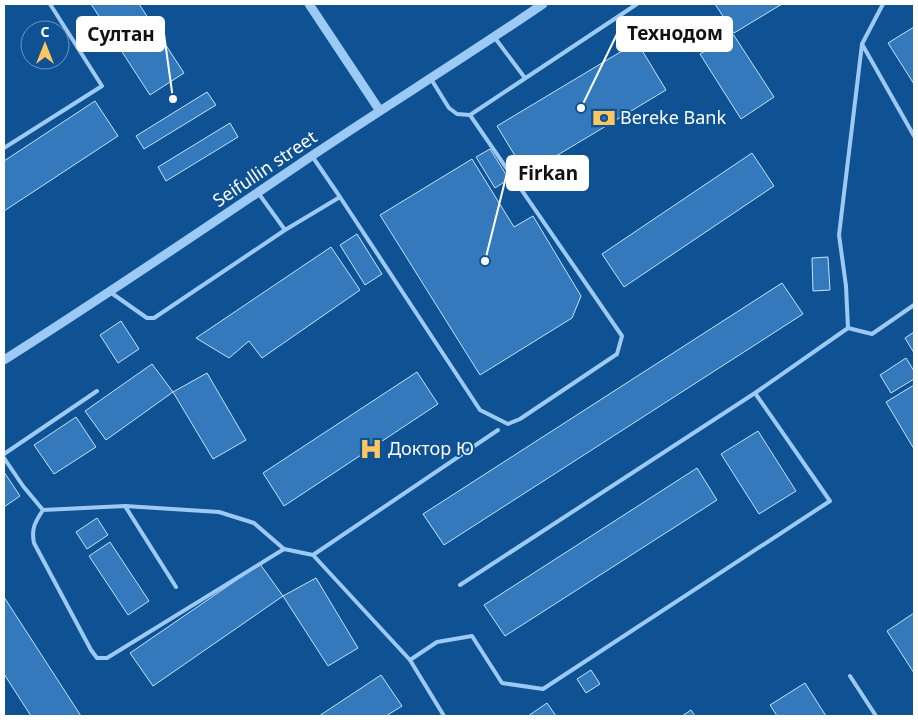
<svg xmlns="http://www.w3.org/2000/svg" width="918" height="720" viewBox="0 0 918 720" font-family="'Noto Sans',sans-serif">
<rect width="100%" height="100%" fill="#0f5293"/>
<!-- building -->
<path fill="#3479bb" stroke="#c4e2fe" d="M 91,4 L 139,4 L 184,73 L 150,95 Z
M 715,4 L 782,4 L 734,33 Z
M 914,27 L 914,84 L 888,43 Z
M 733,34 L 774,97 L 741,119 L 700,54 Z
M 637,42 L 666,90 L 526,174 L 497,126 Z
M 207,92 L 216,105 L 144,149 L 136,136 Z
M 95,101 L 118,136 L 4,211 L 4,161 Z
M 230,123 L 238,137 L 166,181 L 158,167 Z
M 490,149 L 509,179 L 495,188 L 476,157 Z
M 752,153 L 774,186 L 624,287 L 602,254 Z
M 472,159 L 514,227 L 533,216 L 581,296 L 572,318 L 480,375 L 380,215 Z
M 357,234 L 382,274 L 365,285 L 340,245 Z
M 331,247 L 360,290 L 262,358 L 249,341 L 229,358 L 196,338 Z
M 828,257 L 830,290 L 813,291 L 812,258 Z
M 782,283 L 803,314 L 444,545 L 423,514 Z
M 121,321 L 139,349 L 118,363 L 100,335 Z
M 914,332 L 914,353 L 905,338 Z
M 906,358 L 914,371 L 914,379 L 891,393 L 880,375 Z
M 152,364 L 173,392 L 106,440 L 85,411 Z
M 417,372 L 438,404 L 284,506 L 263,473 Z
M 207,373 L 246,440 L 213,459 L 173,392 Z
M 914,385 L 914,449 L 886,402 Z
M 76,417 L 96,447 L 54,474 L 34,445 Z
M 758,431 L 796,491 L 759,514 L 721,454 Z
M 697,468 L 717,500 L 505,636 L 484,605 Z
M 4,472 L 20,496 L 4,507 Z
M 97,518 L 108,535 L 87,549 L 76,532 Z
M 110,542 L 149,601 L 128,615 L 89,556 Z
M 260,564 L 283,596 L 153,686 L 130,653 Z
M 316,578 L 358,648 L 328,666 L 283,596 Z
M 4,597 L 81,716 L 31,716 L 4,674 Z
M 914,613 L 914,673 L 887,631 Z
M 591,670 L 600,684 L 586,693 L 577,679 Z
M 381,675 L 402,706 L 386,716 L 319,716 Z
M 805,683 L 826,716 L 777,716 L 770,705 Z
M 547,703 L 556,716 L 528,716 Z
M 691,710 L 695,716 L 682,716 Z"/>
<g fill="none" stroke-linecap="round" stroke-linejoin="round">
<!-- service -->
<path stroke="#9ccaf4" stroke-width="4" d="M 495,38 L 525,78
M 862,44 L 914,136
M 431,79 L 449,108 L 457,114 L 470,115 L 637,4
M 4,148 L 102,86 L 50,4
M 312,156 L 340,197
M 259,194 L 285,230
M 110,292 L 147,318 L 154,318 L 285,230 L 340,197 L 480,410 L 508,424 L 520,419 L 617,354 L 622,336 L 470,115
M 848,328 L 872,334 L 914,305
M 4,454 L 97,391
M 4,458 L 23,486 L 43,510 C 35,522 31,529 34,543 L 91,650 L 97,658 L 107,658 L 284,549 L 313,555 L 410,660 L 444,716
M 125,506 L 176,587
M 43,510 L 125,506 L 219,512 L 254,523 L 284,549
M 313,555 L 498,430
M 460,585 L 755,393 L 848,328 L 846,286 L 839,235 L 862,44 L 883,4
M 410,660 L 437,642 L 472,636 L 502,683 L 543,689 L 830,501 L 755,393
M 850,676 L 876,716"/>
<!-- tertiary -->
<path stroke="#9ccaf4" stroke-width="9" d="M 309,4 L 380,111
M 4,360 C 108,294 210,225 313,155 C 389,104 467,56 543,4"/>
</g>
<!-- icons -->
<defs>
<symbol id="bank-bare" viewBox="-9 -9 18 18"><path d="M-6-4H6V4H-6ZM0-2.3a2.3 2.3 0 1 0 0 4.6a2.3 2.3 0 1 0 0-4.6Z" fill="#ffc65f" stroke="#0f5293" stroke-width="2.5" paint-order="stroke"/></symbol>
<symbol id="hospital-bare" viewBox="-9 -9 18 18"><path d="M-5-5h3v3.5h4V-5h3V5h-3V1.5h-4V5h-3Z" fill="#ffc65f" stroke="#0f5293" stroke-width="2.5" paint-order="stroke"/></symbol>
</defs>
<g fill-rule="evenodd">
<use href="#bank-bare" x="588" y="102" width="32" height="32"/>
<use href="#hospital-bare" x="355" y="433" width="32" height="32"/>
</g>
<g text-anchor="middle" stroke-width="4" stroke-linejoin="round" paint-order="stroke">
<!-- poi labels -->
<g font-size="18" fill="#fff" stroke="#0f5293" text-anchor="start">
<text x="620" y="124">Bereke Bank</text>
<text x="388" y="455">Доктор Ю</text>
</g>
<!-- street labels -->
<g font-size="18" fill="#fff" stroke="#0f5293">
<text transform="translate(265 169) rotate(-34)" y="6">Seifullin street</text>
</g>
</g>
<!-- callouts -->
<path fill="none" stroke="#fff" stroke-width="2" d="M581 108L617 34M173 99L164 34M485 261L507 173"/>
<g fill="#fff" stroke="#0f5293" stroke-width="2">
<circle cx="581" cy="108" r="5"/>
<circle cx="173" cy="99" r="5"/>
<circle cx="485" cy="261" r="5"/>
</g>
<g fill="#fff" stroke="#fff" stroke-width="2">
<rect x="617" y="17" width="115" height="34" rx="5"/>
<rect x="77" y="17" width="87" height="34" rx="5"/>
<rect x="507" y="156" width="81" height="34" rx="5"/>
</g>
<g font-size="19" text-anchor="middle" font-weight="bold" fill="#111">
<text x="675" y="40">Технодом</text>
<text x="121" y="41">Султан</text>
<text x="548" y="180">Firkan</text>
</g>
<!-- border -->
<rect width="918" height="720" fill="none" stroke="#ffffff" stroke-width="10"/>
<!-- north arrow -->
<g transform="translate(45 45)"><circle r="24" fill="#0f5293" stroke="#6f97be"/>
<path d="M0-4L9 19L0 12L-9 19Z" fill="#ffc65f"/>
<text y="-8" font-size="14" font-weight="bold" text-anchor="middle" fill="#ffffff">С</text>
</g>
</svg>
